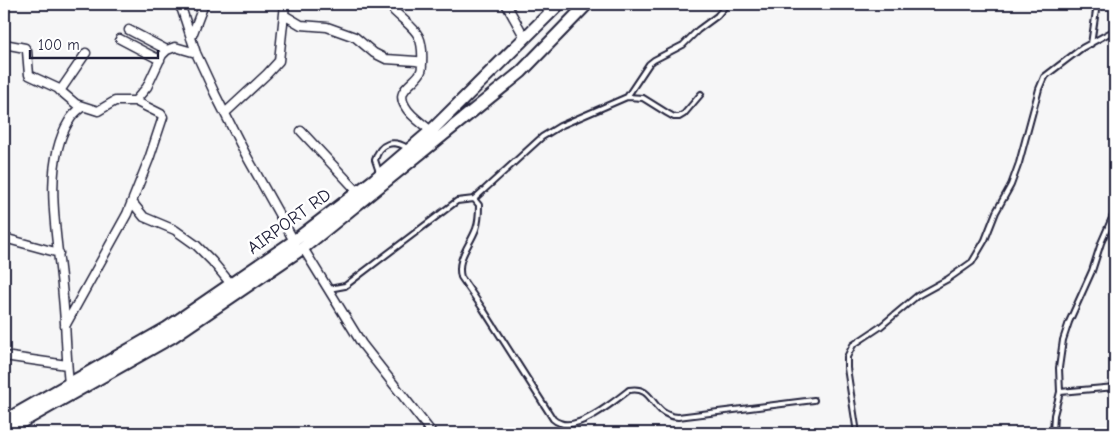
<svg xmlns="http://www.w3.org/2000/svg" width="1119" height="437" viewBox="0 0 1119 437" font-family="'Comic Neue',sans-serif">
<rect width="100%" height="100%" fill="#f6f6f7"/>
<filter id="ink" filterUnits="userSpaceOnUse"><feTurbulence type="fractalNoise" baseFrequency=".02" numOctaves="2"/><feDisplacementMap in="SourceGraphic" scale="10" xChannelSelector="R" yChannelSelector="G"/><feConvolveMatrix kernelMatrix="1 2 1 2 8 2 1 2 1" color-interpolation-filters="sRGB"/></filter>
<g filter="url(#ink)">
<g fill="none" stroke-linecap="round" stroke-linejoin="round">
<defs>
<path id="service" d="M 1091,44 L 1097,4
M 627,97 L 649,64 L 654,60 L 683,45 L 698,30 L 717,16 L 727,4
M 379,172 L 375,160 C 380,143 393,139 407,148
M 474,199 L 542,137 L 560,126 L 627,97 L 643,98 L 667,113 L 674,117 L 679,117 L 684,114 L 701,94
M 329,289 L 345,286 L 457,201 L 474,199 L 479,205 C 479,213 479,221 476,229 C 470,245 456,259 461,277 L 483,309 L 553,419 C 555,421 557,422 560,423 C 578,431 615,401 629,390 C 656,385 649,415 678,417 L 814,400
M 1060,392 L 1115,387
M 857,433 L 847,368 L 847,357 L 853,345 L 880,327 L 917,296 L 948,279 L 972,262 L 985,240 L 996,212 L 1011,185 L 1019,163 L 1039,89 L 1044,77 L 1082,48 L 1115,30
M 1053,433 L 1054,415 L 1060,392 L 1059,368 L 1063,340 L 1069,322 L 1092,271 L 1101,243 L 1115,211"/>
<path id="minor" d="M 178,4 L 182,10 L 196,53 L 215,94 L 246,155 L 294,241
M 506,4 L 525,38
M 4,8 L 6,4
M 394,11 C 415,31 424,32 422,64
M 284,15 L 301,25 L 327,27 L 355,37 L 374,53 L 386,59 L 416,61 L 421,62 C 428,81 392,85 405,106 C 410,116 422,123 431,131
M 129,30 L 167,50
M 191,38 L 204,4
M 120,39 L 160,60
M 4,44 L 25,48 L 27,51 L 29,75 L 57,88 L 76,104 L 98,111 L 115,101 L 135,101 L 161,114 L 163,117 L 149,159 L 127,214 L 65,326
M 60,91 L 86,53
M 135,101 L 147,87 L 162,55 L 167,50 L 175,47 L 196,53
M 225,113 L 267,74 L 279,61 L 285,4
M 301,131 L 358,192
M 132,202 L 144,217 L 175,230 L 196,245 L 212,261 L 231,284
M 4,238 L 59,253
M 303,248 L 362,344 L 432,433
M 4,356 L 67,365
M 69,384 C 66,355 66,326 63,297 C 59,243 40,169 69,121 C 72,115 77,111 82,107"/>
<path id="primary" d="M 4,421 L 167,328 L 294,241 L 375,179 L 431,131 L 559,4
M 4,432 L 172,337 L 303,248 L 521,72 L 587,4"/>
</defs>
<!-- service casing -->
<use href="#service" stroke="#22223b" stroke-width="8"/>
<!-- minor casing -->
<use href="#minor" stroke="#22223b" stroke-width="11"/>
<!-- primary casing -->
<use href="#primary" stroke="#22223b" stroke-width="15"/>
<!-- service -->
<use href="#service" stroke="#fff" stroke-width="4"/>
<!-- minor -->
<use href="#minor" stroke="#fff" stroke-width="8"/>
<!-- primary -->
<use href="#primary" stroke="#fff" stroke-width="11"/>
</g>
</g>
<g text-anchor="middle" stroke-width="5" stroke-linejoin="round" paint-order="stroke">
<!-- street labels -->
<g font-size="18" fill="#22223b" stroke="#fff">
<text transform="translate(289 221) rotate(-36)" y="6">AIRPORT RD</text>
</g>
</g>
<!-- margin -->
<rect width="1119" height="437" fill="none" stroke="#fff" stroke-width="20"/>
<rect x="10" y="10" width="1099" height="417" fill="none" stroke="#22223b" stroke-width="2" filter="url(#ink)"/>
<!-- scale -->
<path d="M30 50v8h128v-8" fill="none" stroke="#22223b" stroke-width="2.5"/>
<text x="38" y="50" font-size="15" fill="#22223b" stroke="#ffffff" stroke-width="4" paint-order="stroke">100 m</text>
</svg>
